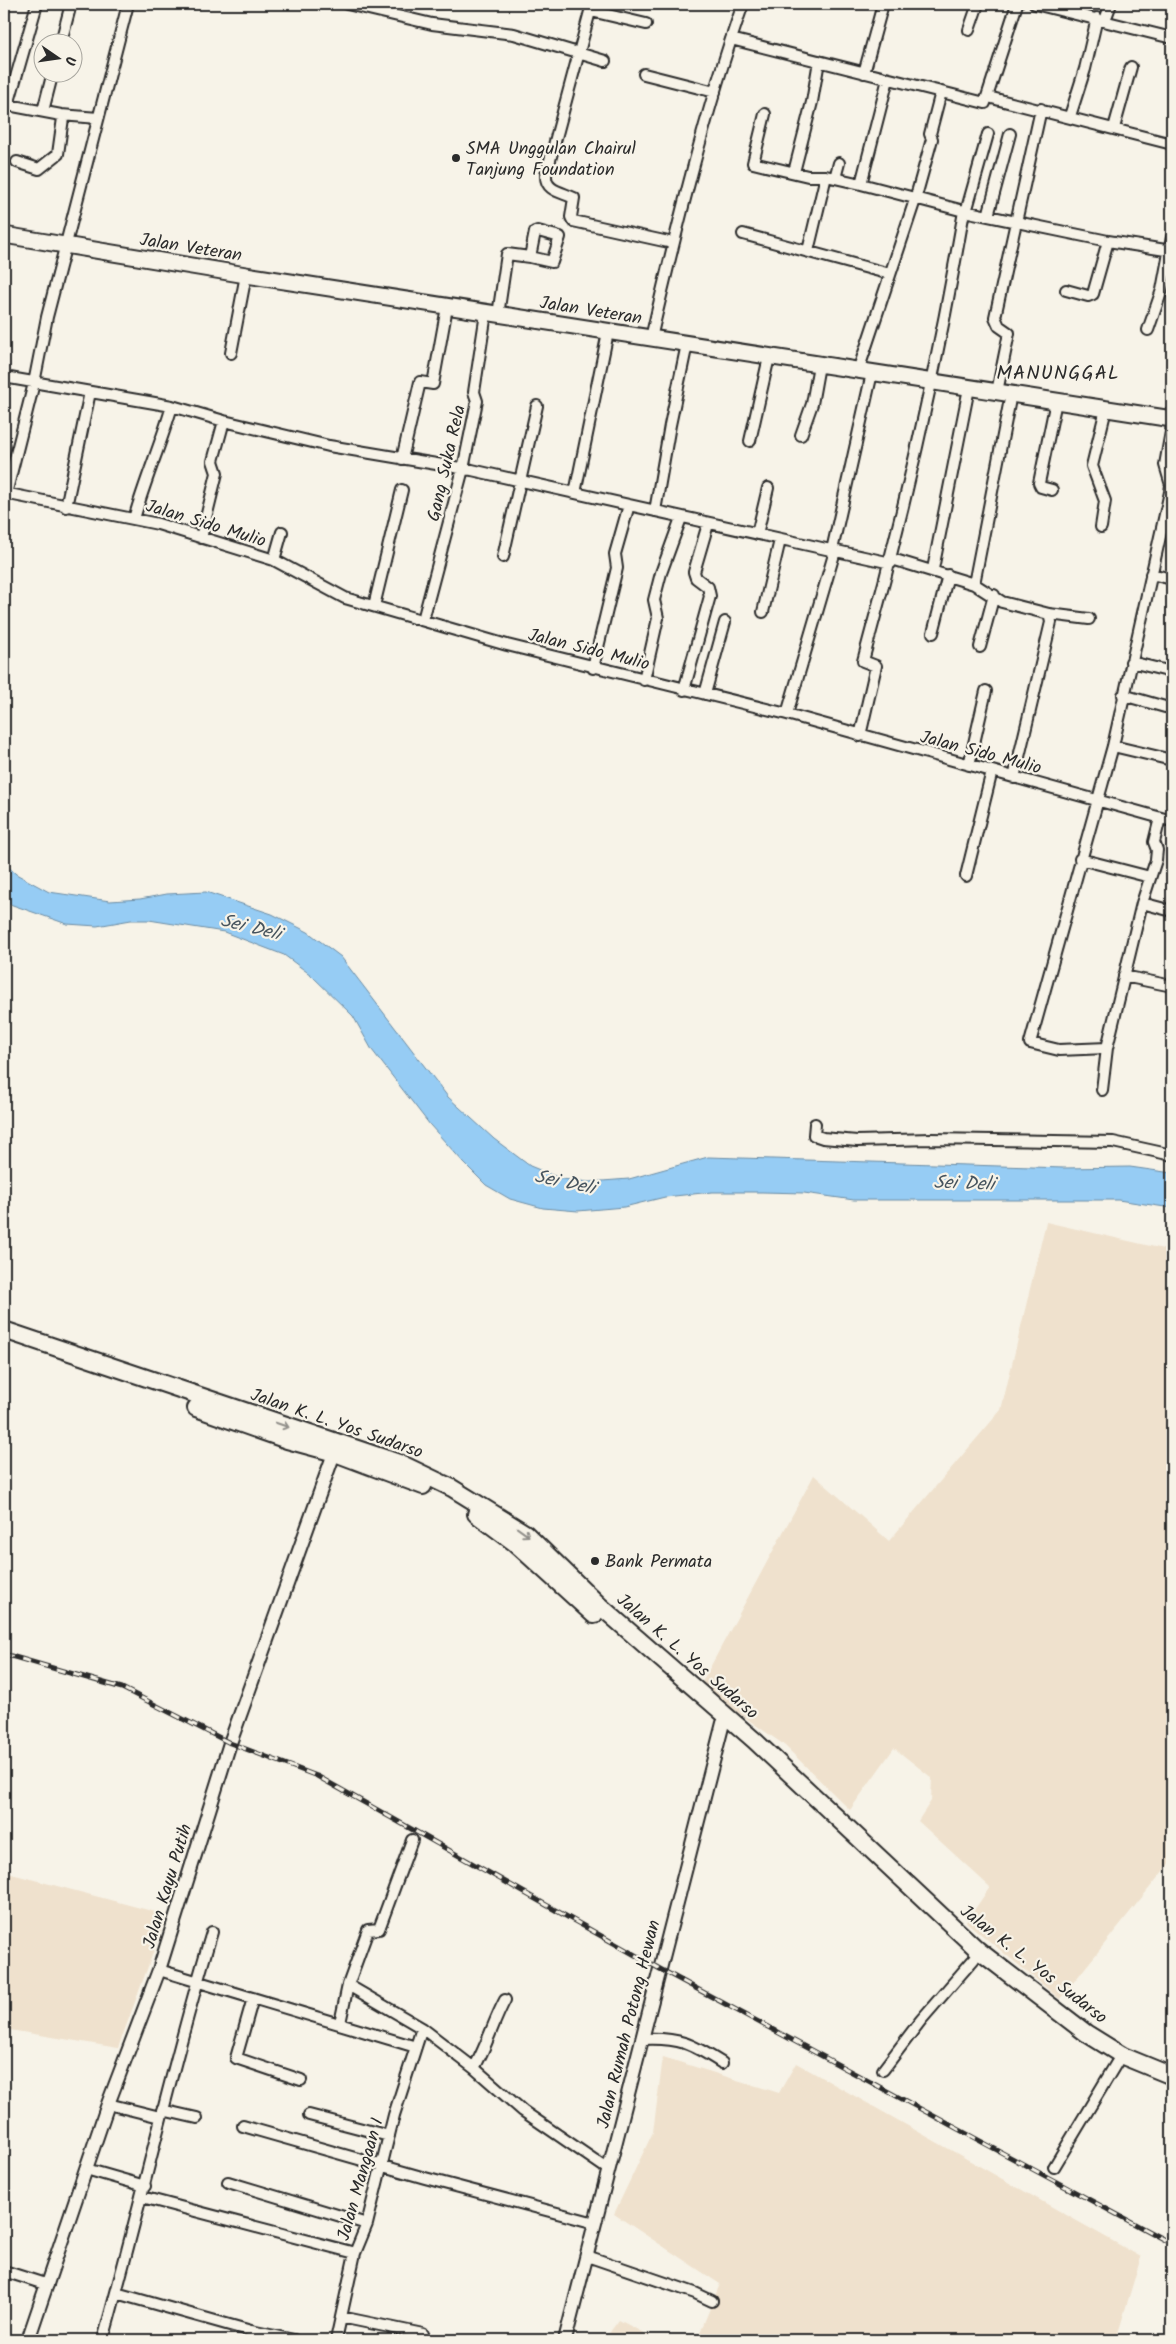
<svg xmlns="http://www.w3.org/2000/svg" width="1176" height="2344" viewBox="0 0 1176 2344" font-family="Kalam,sans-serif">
<rect width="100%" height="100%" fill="#f7f3e8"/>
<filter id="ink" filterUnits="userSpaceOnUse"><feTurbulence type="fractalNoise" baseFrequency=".02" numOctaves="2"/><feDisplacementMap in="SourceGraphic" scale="10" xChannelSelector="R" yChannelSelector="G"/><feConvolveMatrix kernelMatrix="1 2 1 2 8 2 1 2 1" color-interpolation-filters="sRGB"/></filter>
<g filter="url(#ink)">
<!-- built -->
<path fill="#efe1cd" d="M 1046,1222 L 1172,1251 L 1172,1860 L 1060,1999 L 966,1922 L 990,1887 L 918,1821 L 931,1801 L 932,1778 L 894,1748 L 850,1810 L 783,1744 L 700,1686 L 814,1475 L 889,1541 L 1001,1410 Z
M 4,1872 L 167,1915 L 118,2048 L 4,2029 Z
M 663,2057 L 779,2093 L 796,2063 L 1141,2257 L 1116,2340 L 697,2340 L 720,2284 L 614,2214 L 653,2132 Z
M 619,2320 L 657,2340 L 604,2340 Z"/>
<!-- water -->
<path fill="#96ccf4" stroke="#6b8ca4" d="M 4,863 L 16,874 L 49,892 L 110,901 L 140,899 L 167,894 L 206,892 L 272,914 L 308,932 L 341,957 L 448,1097 L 494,1139 L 530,1166 L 562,1179 L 589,1182 L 629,1179 L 708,1157 L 1064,1168 L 1130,1167 L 1172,1173 L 1172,1208 L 1118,1200 L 854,1200 L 804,1193 L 762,1192 L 712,1192 L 665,1197 L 624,1207 L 578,1211 L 543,1208 L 510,1199 L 486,1185 L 464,1163 L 430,1125 L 372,1050 L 353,1016 L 311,975 L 284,955 L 224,932 L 149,920 L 131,920 L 97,926 L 67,924 L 4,902 Z"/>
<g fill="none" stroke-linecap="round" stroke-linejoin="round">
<defs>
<path id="minor" d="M 347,4 L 432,24 L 514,34 L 605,61
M 592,4 L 546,175 C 545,191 562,192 574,198 L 571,217 L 573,221 L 673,243
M 1035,4 L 1172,38
M 591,11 L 646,24
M 1105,20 L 1111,4
M 969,30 L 978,4
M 731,39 L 985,103 L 1017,4
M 61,42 L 71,4
M 864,73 L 883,4
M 644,74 L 715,92
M 988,97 L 1172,144
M 43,111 L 53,72
M 765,114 L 753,163 L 808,176 L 826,176 L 861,184 L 964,211 L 1108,241 L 1172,251
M 61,115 L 98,118
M 1070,116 L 1085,69 L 1097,18
M 1114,128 L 1131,67
M 17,162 L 39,169 L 58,154 L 63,118 L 61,115 L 8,105 L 37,4
M 794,172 L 812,102 L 819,61
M 835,178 L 839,163
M 861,184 L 888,79
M 966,212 L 988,134
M 988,216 L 1010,134
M 743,234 L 890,274
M 808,251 L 826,176
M 1066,290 L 1088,296 L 1093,294 L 1108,241
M 498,315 L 507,254 L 530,257 L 552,262 L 560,237 L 538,231 L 535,232 L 530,257
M 1148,330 L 1162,290 L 1172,237
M 651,338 C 677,227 705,112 743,4
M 231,353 L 246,275
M 858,371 L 915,200 L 932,139 L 930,134 L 941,92
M 4,377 L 172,406 L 224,421 L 329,446 L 472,470 L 835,551
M 997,392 L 1009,333 L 999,326 L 995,317 L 1041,109
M 801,435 L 812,404 L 819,365
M 750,441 L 769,357
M 402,459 L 420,382 L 433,384 L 447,307
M 1052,490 L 1041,487 L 1039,483 L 1056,401
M 4,493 L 158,524 L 274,560 L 345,598 L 507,645 L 787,714 L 1172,821
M 575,493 L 608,332
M 6,494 L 34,383 L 47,317 L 128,4
M 66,507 L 90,392
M 655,511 L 670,425 L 687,344
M 134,519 C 145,480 161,444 172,406
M 1101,527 L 1105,501 L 1092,466 L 1106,409
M 757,534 L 768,488
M 201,538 L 217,473 L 213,461 L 224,421
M 832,550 L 891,563
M 503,557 L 537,406
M 892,559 L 974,584 L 1002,602 L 1049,614 L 1051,622 L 1014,778
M 274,560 L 282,532
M 933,569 L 969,388
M 1151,574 L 1172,579
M 974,584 L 1011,394
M 374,606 L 402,490
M 763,612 L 780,540
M 1049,614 L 1089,619
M 423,620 L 463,469 L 477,401 L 474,392 L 486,313
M 933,633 L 948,575
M 980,647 L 994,595
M 1131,662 L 1172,672
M 593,668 L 617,568 L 615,554 L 629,505
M 644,680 L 658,618 L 654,600 L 661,573 L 681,518
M 684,690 L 710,596 L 708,587 L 696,578 L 694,572 L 708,524
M 705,694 L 725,622
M 1123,695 L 1165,707
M 787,714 L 835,551 L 832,550 L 872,373
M 860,736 L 876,666 L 863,661 C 904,513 938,363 964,211
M 1113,746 L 1172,760
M 969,765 L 986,691
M 1160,818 L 1154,842 L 1157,850 L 1156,860 L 1142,903 L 1107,1048 L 1059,1050 L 1030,1043 L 1113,746 L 1170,492 L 1171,485 L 1165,465 L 1172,426
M 1080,859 L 1150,877
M 966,876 L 992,771
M 1142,903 L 1172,911
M 1124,976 L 1172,986
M 1102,1090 L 1107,1048
M 815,1124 L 814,1135 L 823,1138 L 857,1141 L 931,1139 L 1113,1142 L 1172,1155
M 159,1970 L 416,2047
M 348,1985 L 422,2028 L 474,2068 L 523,2111 L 609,2170
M 253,1998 L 236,2058 L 301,2080
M 340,2023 L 348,1985 L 368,1930 L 379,1929 L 412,1840
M 642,2039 C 680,2037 692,2044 722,2063
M 474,2068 C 487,2046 493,2022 505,2000
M 883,2070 L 921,2020 L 974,1959
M 108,2104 L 160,2117
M 162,2110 L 197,2118
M 309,2115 L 389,2136
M 243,2126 L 425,2178 L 595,2223
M 1054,2167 L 1117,2062
M 86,2169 L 145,2186
M 228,2182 L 367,2224
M 142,2197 L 355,2253
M 587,2256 L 695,2293 L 712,2301
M 4,2271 L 48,2285
M 116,2293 L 251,2331 L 294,2340
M 341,2317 L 423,2334
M 103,2340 C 141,2205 171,2067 212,1932
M 336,2340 L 355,2253 L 367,2224 L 394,2115 L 422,2028"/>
<path id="tertiary" d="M 28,2340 L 108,2104 L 159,1970 L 230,1743 L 337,1445
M 565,2340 L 723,1723 L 728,1717"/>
<path id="primary" d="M 4,235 L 246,275 L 1172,419"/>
<path id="trunk" d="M 4,1330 L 402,1464 L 452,1488 L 525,1533 L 599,1605 L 754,1740 L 978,1950 L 1086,2033 L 1123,2056 L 1172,2076
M 196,1408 L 287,1440 L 335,1453 L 423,1486
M 476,1514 L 515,1543 L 594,1615"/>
</defs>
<!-- minor casing -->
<use href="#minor" stroke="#2b2b2b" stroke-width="14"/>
<!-- tertiary casing -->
<use href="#tertiary" stroke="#2b2b2b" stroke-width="16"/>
<!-- primary casing -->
<use href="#primary" stroke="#2b2b2b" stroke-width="19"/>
<!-- trunk casing -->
<use href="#trunk" stroke="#2b2b2b" stroke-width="20"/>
<!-- minor -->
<use href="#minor" stroke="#f7f3e8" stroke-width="10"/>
<!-- tertiary -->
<use href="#tertiary" stroke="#f7f3e8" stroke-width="12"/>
<!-- primary -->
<use href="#primary" stroke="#f7f3e8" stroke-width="15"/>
<!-- trunk -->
<use href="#trunk" stroke="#f7f3e8" stroke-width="16"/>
<defs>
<path id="rail" d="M 4,1654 L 122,1688 L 230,1743 L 317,1776 L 660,1969 L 1172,2244"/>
</defs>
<!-- rail casing -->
<use href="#rail" stroke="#2b2b2b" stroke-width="5"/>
<!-- rail -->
<use href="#rail" stroke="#f7f3e8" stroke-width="3" stroke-dasharray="9" stroke-linecap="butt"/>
</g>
<!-- one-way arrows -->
<defs><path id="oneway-shaft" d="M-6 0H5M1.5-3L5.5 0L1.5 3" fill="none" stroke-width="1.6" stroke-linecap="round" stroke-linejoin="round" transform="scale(1.25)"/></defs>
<g stroke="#918f8a">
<use href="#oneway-shaft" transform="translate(282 1425) rotate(19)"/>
<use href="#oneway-shaft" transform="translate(523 1532) rotate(36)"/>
</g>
</g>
<!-- markers -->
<g fill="#2b2b2b" stroke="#f7f3e8" stroke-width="2">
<circle cx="456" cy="158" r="5"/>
<circle cx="595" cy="1561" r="5"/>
</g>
<g text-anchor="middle" stroke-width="4.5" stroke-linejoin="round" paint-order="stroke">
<!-- poi labels -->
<g font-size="18" fill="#2b2b2b" stroke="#f7f3e8" text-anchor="start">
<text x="466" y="154">SMA Unggulan Chairul<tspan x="466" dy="21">Tanjung Foundation</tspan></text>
<text x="605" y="1567">Bank Permata</text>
</g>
<!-- street labels -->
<g font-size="18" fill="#2b2b2b" stroke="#f7f3e8">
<text transform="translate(191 247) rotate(9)" y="6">Jalan Veteran</text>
<text transform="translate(591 310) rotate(9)" y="6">Jalan Veteran</text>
<text transform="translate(446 463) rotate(-77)" y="6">Gang Suka Rela</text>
<text transform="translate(206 523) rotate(17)" y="6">Jalan Sido Mulio</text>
<text transform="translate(589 649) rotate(14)" y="6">Jalan Sido Mulio</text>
<text transform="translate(981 752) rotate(15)" y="6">Jalan Sido Mulio</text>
<text transform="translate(337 1423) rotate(19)" y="6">Jalan K. L. Yos Sudarso</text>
<text transform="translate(688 1656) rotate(41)" y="6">Jalan K. L. Yos Sudarso</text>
<text transform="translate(167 1886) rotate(-73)" y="6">Jalan Kayu Putih</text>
<text transform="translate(1034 1964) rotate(38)" y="6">Jalan K. L. Yos Sudarso</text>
<text transform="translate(628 2024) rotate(-76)" y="6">Jalan Rumah Potong Hewan</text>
<text transform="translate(360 2179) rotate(-74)" y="6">Jalan Mangaan I</text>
</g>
<!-- water labels -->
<g font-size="19" font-style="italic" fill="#46535d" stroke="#f7f3e8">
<text transform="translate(251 926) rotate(14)" y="7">Sei Deli</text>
<text transform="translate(565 1181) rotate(12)" y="7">Sei Deli</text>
<text transform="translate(964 1182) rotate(2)" y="7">Sei Deli</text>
</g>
<!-- quarter labels -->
<g font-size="20" letter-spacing="1" fill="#2b2b2b" stroke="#f7f3e8">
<text x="1058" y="379">MANUNGGAL</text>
</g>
</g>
<!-- margin -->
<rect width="1176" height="2344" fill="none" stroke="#f7f3e8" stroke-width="20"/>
<rect x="10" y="10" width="1156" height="2324" fill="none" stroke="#2b2b2b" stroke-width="2" filter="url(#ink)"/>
<!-- north arrow -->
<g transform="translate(58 58) rotate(103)"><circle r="24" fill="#f7f3e8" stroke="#a5a39c"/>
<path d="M0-4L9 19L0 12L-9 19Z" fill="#2b2b2b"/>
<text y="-8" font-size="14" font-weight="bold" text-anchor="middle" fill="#2b2b2b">U</text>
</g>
</svg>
